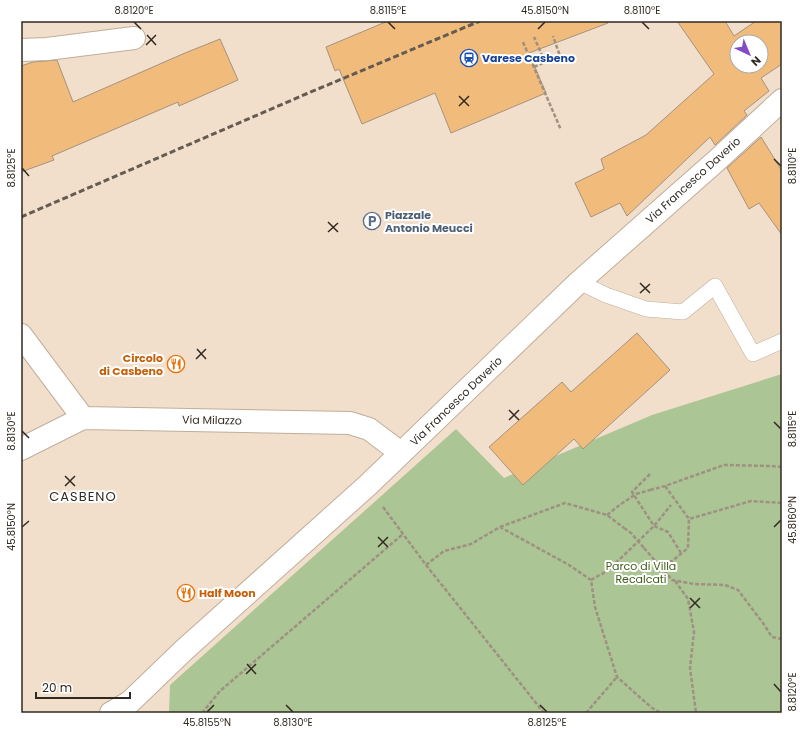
<svg xmlns="http://www.w3.org/2000/svg" width="803" height="734" viewBox="0 0 803 734" font-family="Poppins,sans-serif">
<rect width="100%" height="100%" fill="#f2dfcb"/>
<!-- green -->
<path fill="#abc594" d="M 782,374 L 782,713 L 169,713 L 170,685 L 456,429 L 504,478 L 652,415 Z"/>
<!-- building -->
<path fill="#f1bb7c" stroke="#a49380" fill-rule="evenodd" d="M 388,21 L 608,21 L 608,23 L 529,53 L 546,93 L 451,133 L 435,93 L 362,124 L 339,69 L 335,71 L 326,47 Z
M 677,21 L 725,21 L 734,36 L 756,21 L 782,21 L 782,64 L 761,78 L 769,91 L 744,111 L 747,115 L 715,145 L 710,137 L 627,216 L 620,203 L 591,217 L 575,183 L 604,169 L 601,159 L 646,135 L 714,74 ZM 737,42 L 761,42 L 761,66 L 737,66 Z
M 220,39 L 238,80 L 179,106 L 178,102 L 52,156 L 54,160 L 21,172 L 21,66 L 33,62 L 57,60 L 73,102 L 185,53 Z
M 761,137 L 782,171 L 782,235 L 759,203 L 749,209 L 727,168 Z
M 637,333 L 670,370 L 583,449 L 574,439 L 523,485 L 489,447 L 562,382 L 571,392 Z"/>
<g fill="none" stroke-linecap="round" stroke-linejoin="round">
<defs>
<path id="service" d="M 579,282 L 606,295 L 646,309 L 683,312 L 715,286 L 753,354 L 782,341"/>
<path id="minor" d="M 21,50 L 47,49 L 134,38
M 21,335 L 83,418
M 21,449 L 83,418 L 350,423 L 369,429 L 401,453
M 111,713 L 130,702 L 184,650 L 368,485 L 579,282 L 715,162 L 782,100"/>
</defs>
<!-- service casing -->
<use href="#service" stroke="#bfae9b" stroke-width="16"/>
<!-- minor casing -->
<use href="#minor" stroke="#bfae9b" stroke-width="24"/>
<!-- path -->
<path stroke="#9e9182" stroke-width="2.5" stroke-dasharray="4 2" stroke-linecap="butt" d="M 523,42 L 561,130
M 545,62 L 560,56 L 553,36
M 534,67 L 545,62 L 534,37
M 650,474 L 632,492 L 654,526 L 668,532 L 681,553
M 665,486 L 689,519
M 650,490 L 665,486 L 724,465 L 771,466 L 782,467
M 383,507 L 426,565 L 544,713
M 607,515 L 621,504
M 500,527 L 565,503 L 607,515 L 624,528
M 644,548 L 672,580 L 694,584 L 725,585 L 738,590 L 763,623 L 772,637 L 782,639
M 657,563 L 672,561 L 688,548 L 689,519 L 751,501 L 782,503
M 426,565 L 444,551 L 471,544 L 500,527 L 569,565 L 591,580 L 595,607 L 617,677 L 652,708 L 661,713
M 591,580 L 605,572 L 622,557 L 654,526 L 671,505
M 675,581 L 688,599 L 694,632 L 690,668 L 696,713
M 202,713 L 220,691 L 403,534
M 586,713 L 617,677"/>
<!-- service -->
<use href="#service" stroke="#fff" stroke-width="15"/>
<!-- minor -->
<use href="#minor" stroke="#fff" stroke-width="22"/>
<!-- rail -->
<path stroke="#655b50" stroke-width="3" stroke-dasharray="6 3" stroke-linecap="butt" d="M 21,217 L 306,94 L 480,21"/>
<!-- path-bridge -->
<path stroke="#9e9182" stroke-width="2.5" stroke-dasharray="4 2" stroke-linecap="butt" d="M 621,504 L 636,494 L 650,490
M 624,528 L 631,533 L 644,548"/>
</g>
<!-- ticks -->
<path fill="none" stroke="#312a22" stroke-width="1.5" d="M 134,22 L 141,29M 388,22 L 395,29M 642,22 L 649,29M 538,29 L 545,22M 147,35 L 156,45M 146,45 L 156,35M 459,96 L 469,106M 459,106 L 469,96M 774,159 L 781,166M 22,168 L 29,176M 328,222 L 338,232M 328,232 L 338,223M 640,283 L 650,293M 640,293 L 650,284M 197,349 L 206,359M 196,359 L 206,349M 509,410 L 519,420M 509,420 L 519,410M 774,422 L 781,429M 22,431 L 29,438M 65,476 L 75,486M 65,486 L 75,476M 22,527 L 29,521M 774,527 L 781,520M 378,537 L 388,547M 378,547 L 388,537M 690,598 L 700,608M 690,608 L 700,598M 247,664 L 256,674M 246,674 L 256,664M 774,684 L 781,692M 286,705 L 293,712M 540,705 L 547,712M 207,712 L 214,705"/>
<!-- icons -->
<defs>
<symbol id="station-ring" viewBox="-11 -11 22 22"><circle r="9.5" fill="#fff" stroke="#1a4fb4" stroke-width="1.5"/><path d="M-3-6H3Q5-6 5-4V2Q5 4 3 4L4.5 6H3L1.5 4h-3L-3 6H-4.5L-3 4Q-5 4-5 2V-4Q-5-6-3-6ZM-3.5-4v3h7v-3ZM-3.5 1v1.5H-2V1ZM2 1v1.5H3.5V1Z" fill="#1a4fb4"/></symbol>
<symbol id="parking-ring" viewBox="-11 -11 22 22"><circle r="9.5" fill="#fff" stroke="#5c6f8a" stroke-width="1.5"/><path d="M-3.5-5.5H1a3.5 3.5 0 0 1 0 7H-1V5.5H-3.5ZM-1-3.4V-.6H.8a1.4 1.4 0 0 0 0-2.8Z" fill="#5c6f8a"/></symbol>
<symbol id="restaurant-ring" viewBox="-11 -11 22 22"><circle r="9.5" fill="#fff" stroke="#e8710a" stroke-width="1.5"/><path d="M-5-6h1v4h1v-4h1v4h1v-4h1v5L-1.5 .5V6h-2V.5L-5-1ZM5-6V6H3V1.5H1.5Q1.5-4 5-6Z" fill="#e8710a"/></symbol>
</defs>
<g fill-rule="evenodd">
<use href="#station-ring" x="459" y="48" width="20" height="20"/>
<use href="#parking-ring" x="362" y="211" width="20" height="20"/>
<use href="#restaurant-ring" x="166" y="354" width="20" height="20"/>
<use href="#restaurant-ring" x="176" y="583" width="20" height="20"/>
</g>
<g text-anchor="middle" stroke-width="4" stroke-linejoin="round" paint-order="stroke">
<!-- transit labels -->
<g font-size="11" font-weight="bold" fill="#164399" stroke="#fff" text-anchor="start">
<text x="482" y="62">Varese Casbeno</text>
</g>
<!-- street labels -->
<g font-size="11" fill="#312a22" stroke="#fff">
<text transform="translate(693 180) rotate(-42)" y="4">Via Francesco Daverio</text>
<text transform="translate(456 401) rotate(-44)" y="4">Via Francesco Daverio</text>
<text transform="translate(212 420) rotate(1)" y="4">Via Milazzo</text>
</g>
<!-- service labels -->
<g font-size="11" font-weight="bold" fill="#4e5e75" stroke="#fff" text-anchor="start">
<text x="385" y="219">Piazzale<tspan x="385" dy="13">Antonio Meucci</tspan></text>
</g>
<!-- food labels -->
<g font-size="11" font-weight="bold" fill="#c56008" stroke="#fff" text-anchor="end">
<text x="163" y="362">Circolo<tspan x="163" dy="13">di Casbeno</tspan></text>
<text x="199" y="597" text-anchor="start">Half Moon</text>
</g>
<!-- park labels -->
<g font-size="11" fill="#3f5e17" stroke="#fff">
<text x="641" y="570">Parco di Villa<tspan x="641" dy="13">Recalcati</tspan></text>
</g>
<!-- quarter labels -->
<g font-size="13" letter-spacing="1" fill="#312a22" stroke="#fff">
<text x="83" y="501">CASBENO</text>
</g>
</g>
<!-- border -->
<rect width="803" height="734" fill="none" stroke="#ffffff" stroke-width="44"/>
<!-- north arrow -->
<g transform="translate(749 54) rotate(136)"><circle r="19" fill="#ffffff" stroke="#adaaa7"/>
<path d="M0-3L7 15L0 10L-7 15Z" fill="#814cc4"/>
<text y="-6" font-size="11" font-weight="bold" text-anchor="middle" fill="#312a22">N</text>
</g>
<!-- scale -->
<path d="M36 692v6h94v-6" fill="none" stroke="#312a22" stroke-width="2"/>
<text x="42" y="692" font-size="12" fill="#312a22" stroke="#ffffff" stroke-width="3" paint-order="stroke">20 m</text>
<rect x="22" y="22" width="759" height="690" fill="none" stroke="#312a22" stroke-width="1.5"/>
<g font-size="10" text-anchor="middle" fill="#312a22">
<text x="134" y="14">8.8120°E</text>
<text x="388" y="14">8.8115°E</text>
<text x="545" y="14">45.8150°N</text>
<text x="642" y="14">8.8110°E</text>
<text transform="translate(792 166) rotate(-90)" y="4">8.8110°E</text>
<text transform="translate(11 168) rotate(-90)" y="4">8.8125°E</text>
<text transform="translate(792 429) rotate(-90)" y="4">8.8115°E</text>
<text transform="translate(11 431) rotate(-90)" y="4">8.8130°E</text>
<text transform="translate(792 520) rotate(-90)" y="4">45.8160°N</text>
<text transform="translate(11 527) rotate(-90)" y="4">45.8150°N</text>
<text transform="translate(792 692) rotate(-90)" y="4">8.8120°E</text>
<text x="207" y="726">45.8155°N</text>
<text x="293" y="726">8.8130°E</text>
<text x="547" y="726">8.8125°E</text>
</g>
</svg>
